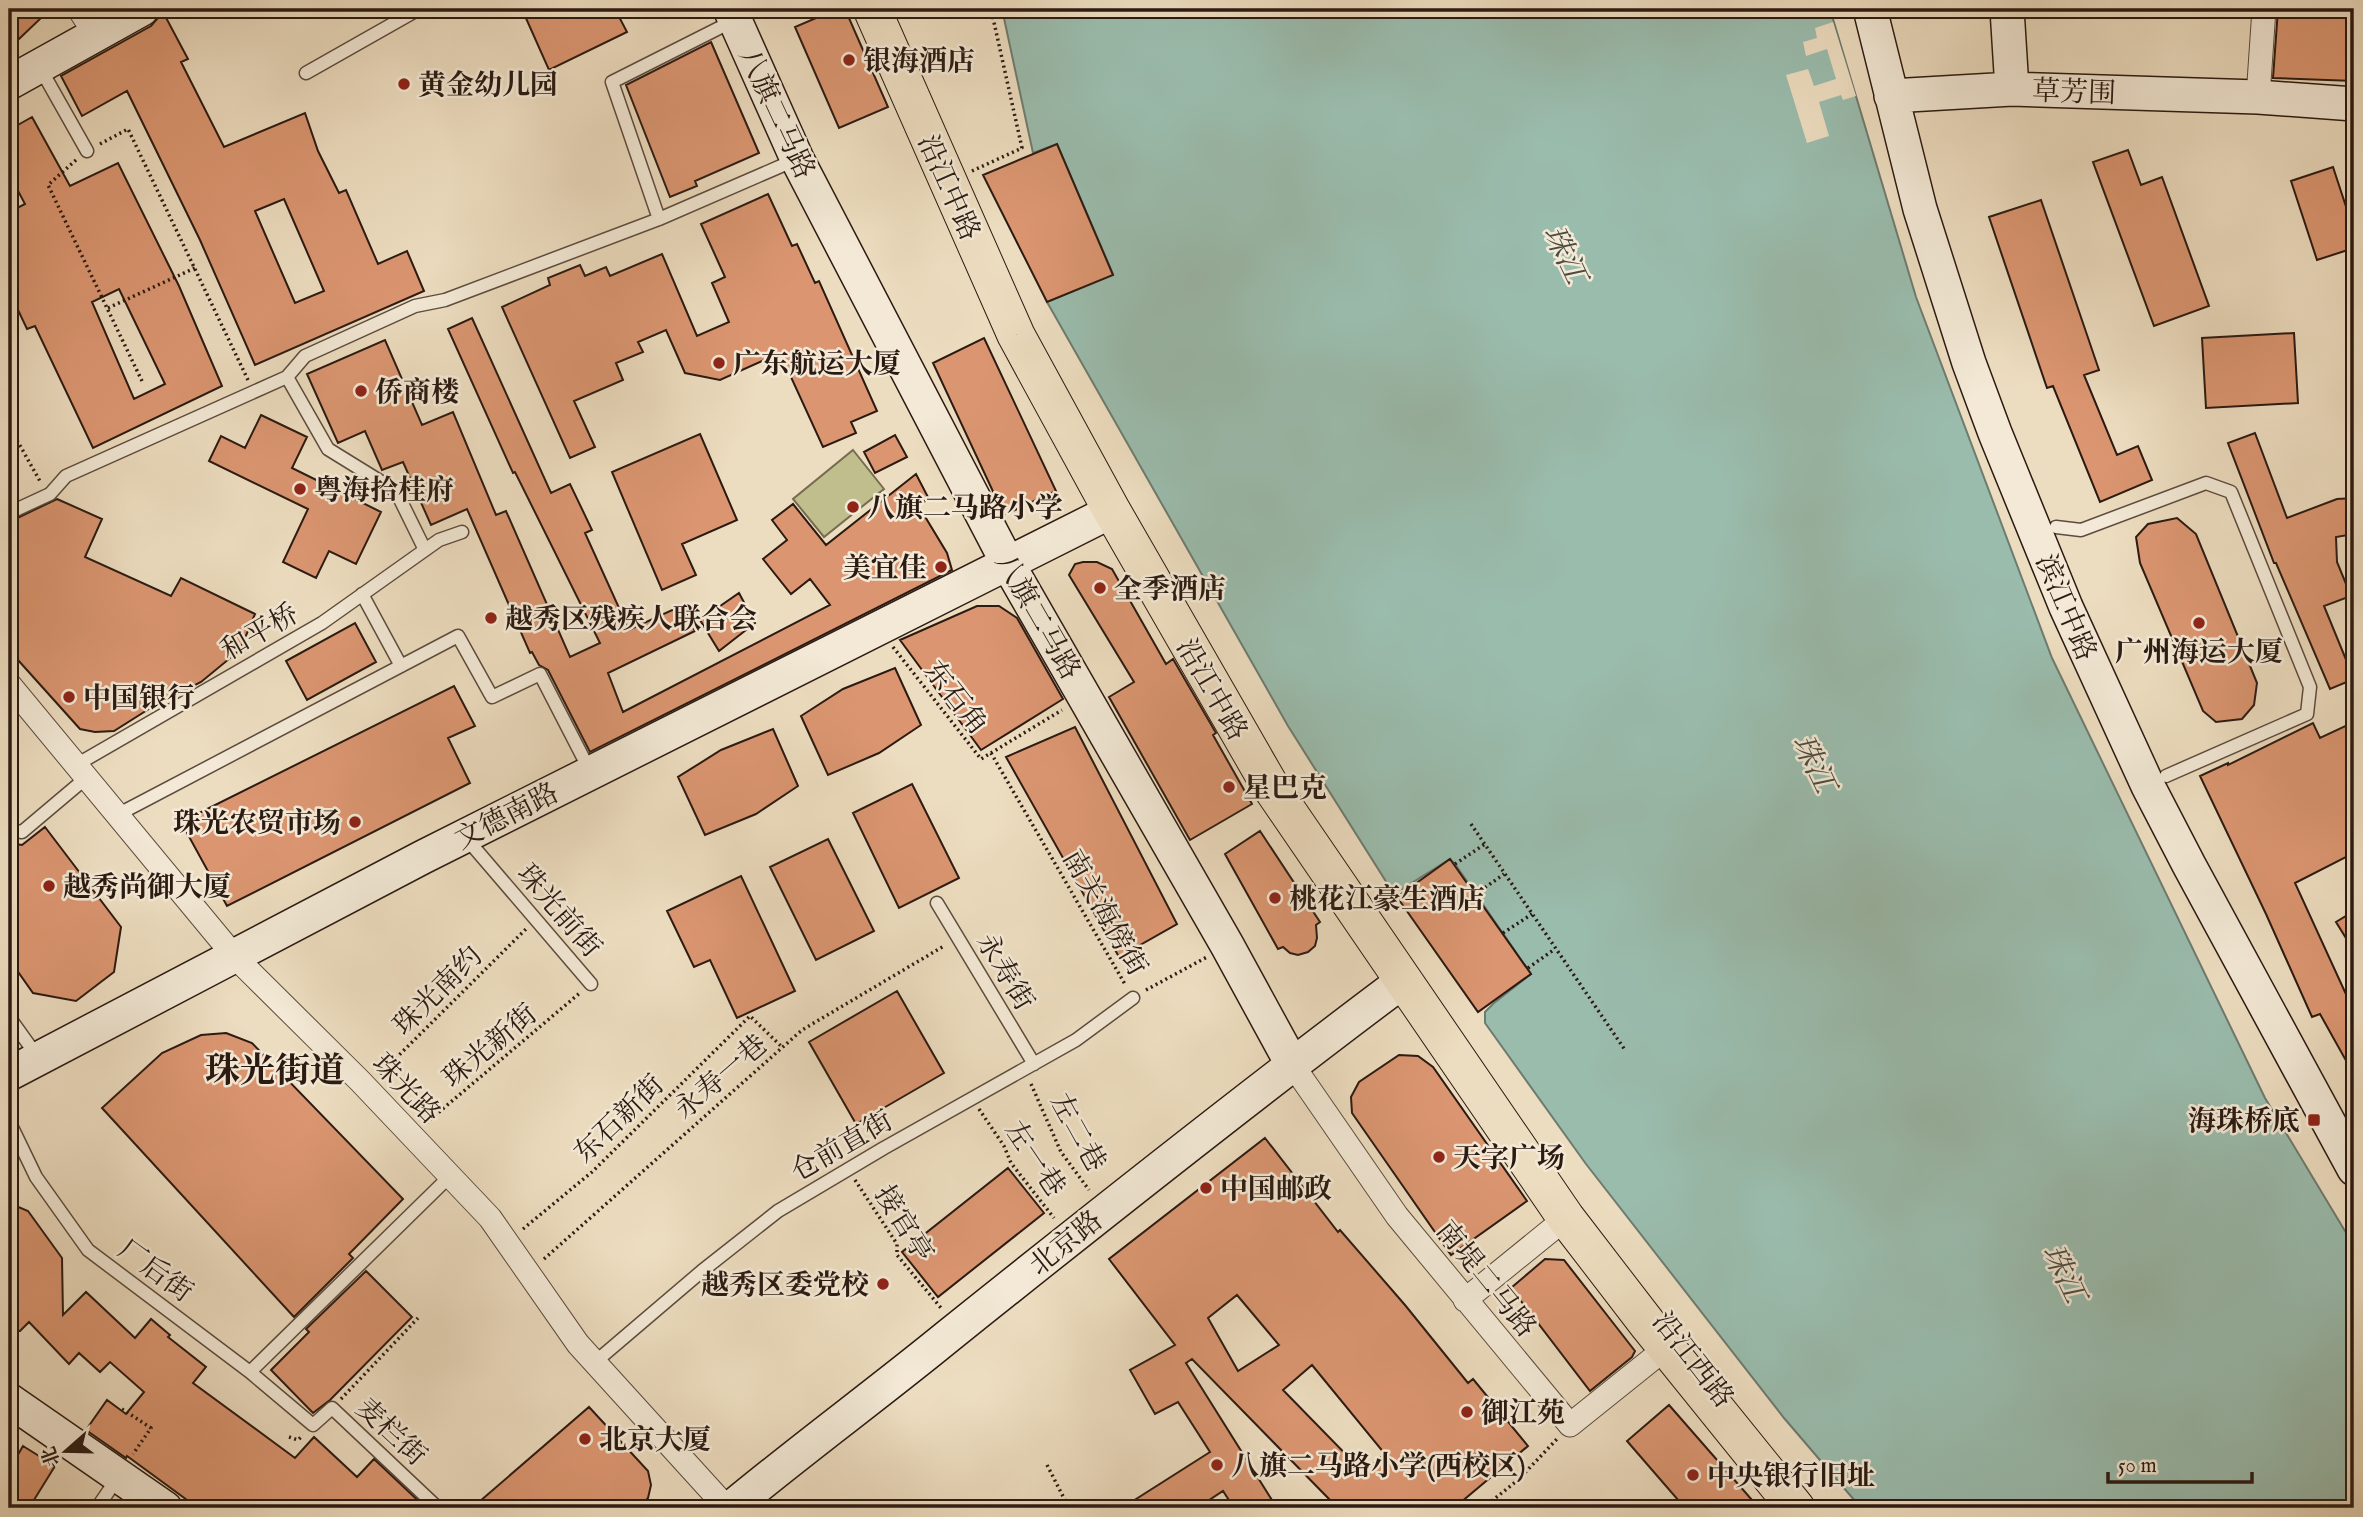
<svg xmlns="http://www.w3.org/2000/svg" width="2363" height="1517" viewBox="0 0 2363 1517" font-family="'IM FELL English','Noto Serif SC',serif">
<rect width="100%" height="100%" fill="#edddc0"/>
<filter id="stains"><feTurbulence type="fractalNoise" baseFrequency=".00286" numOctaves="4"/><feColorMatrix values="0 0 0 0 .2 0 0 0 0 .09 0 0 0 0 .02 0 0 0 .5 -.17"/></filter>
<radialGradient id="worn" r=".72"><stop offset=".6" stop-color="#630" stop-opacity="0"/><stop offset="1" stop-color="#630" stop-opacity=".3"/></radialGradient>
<!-- green -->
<path fill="#c0be8d" stroke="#766c50" stroke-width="2" d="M 853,450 L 884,489 L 824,537 L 793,499 Z"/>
<!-- water -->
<path fill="#9abcad" stroke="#6e7b6f" stroke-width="2" d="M 1002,9 L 1830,9 L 1916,297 L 2052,658 L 2265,1098 L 2354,1246 L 2354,1508 L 1861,1508 L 1784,1418 L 1586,1164 L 1485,1023 L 1485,1012 L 1494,1003 L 1531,974 L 1455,864 L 1450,859 L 1402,889 L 1394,890 L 1387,883 L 1288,726 L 1047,302 L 1113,274 L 1057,144 L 1033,153 Z"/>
<!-- pier -->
<path fill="#edddc0" d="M 1833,22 L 1856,96 L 1843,100 L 1841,95 L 1819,102 L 1829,136 L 1807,143 L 1786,75 L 1808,69 L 1814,86 L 1836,79 L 1827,49 L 1806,56 L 1803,42 L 1817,38 L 1815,28 Z"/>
<!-- building -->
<path fill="#db9671" stroke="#2b1a12" stroke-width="2" fill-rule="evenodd" d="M 9,9 L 33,9 L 41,18 L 19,39 L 9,27 Z
M 541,9 L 615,9 L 627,32 L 549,70 L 525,16 Z
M 837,9 L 845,9 L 888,107 L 839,128 L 795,27 Z
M 2278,9 L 2354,9 L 2354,81 L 2273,78 Z
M 163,12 L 188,59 L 181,62 L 224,147 L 305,113 L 318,151 L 339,193 L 346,190 L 378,264 L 407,251 L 424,291 L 255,365 L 200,240 L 127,91 L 82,116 L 61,76 L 151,26 ZM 284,199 L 324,291 L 295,303 L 255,211 Z
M 711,42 L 759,153 L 695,181 L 697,186 L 670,197 L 626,85 Z
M 32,117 L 70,186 L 118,163 L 179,286 L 222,386 L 93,448 L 35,326 L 27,329 L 9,291 L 9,212 L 25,204 L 9,174 L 9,130 ZM 119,289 L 165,384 L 134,399 L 92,302 Z
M 1057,144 L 1113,275 L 1047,302 L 983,175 Z
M 2128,150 L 2141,185 L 2162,177 L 2209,306 L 2154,326 L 2093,162 Z
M 2333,167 L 2354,231 L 2354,248 L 2317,260 L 2291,181 Z
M 768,194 L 792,246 L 797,244 L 815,283 L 819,281 L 877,411 L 851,422 L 856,433 L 823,447 L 780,353 L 720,380 L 685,373 L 666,330 L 638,342 L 643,352 L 616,363 L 623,380 L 574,401 L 595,447 L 570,458 L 502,307 L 550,285 L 548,278 L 580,265 L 585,276 L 606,267 L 610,276 L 662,254 L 697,336 L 729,322 L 712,283 L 725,277 L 701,224 Z
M 2041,200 L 2099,370 L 2084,375 L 2117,455 L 2138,446 L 2152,480 L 2100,502 L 2053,386 L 2047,388 L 1989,217 Z
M 472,318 L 551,493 L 570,484 L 592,530 L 585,533 L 629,630 L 683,605 L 695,631 L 608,673 L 623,712 L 830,605 L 810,579 L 791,594 L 763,559 L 787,540 L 772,520 L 793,504 L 826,545 L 916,474 L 929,499 L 918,505 L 947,553 L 952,570 L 590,752 L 548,670 L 539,665 L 532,652 L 530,653 L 467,509 L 431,525 L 403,462 L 382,470 L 365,431 L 338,443 L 307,374 L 385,340 L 422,425 L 453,412 L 496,515 L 506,511 L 570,657 L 600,643 L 515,472 L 513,473 L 448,329 Z
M 2294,333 L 2298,403 L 2206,408 L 2202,338 Z
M 984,338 L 1056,491 L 1004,515 L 933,363 Z
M 261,415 L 307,437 L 292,468 L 381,512 L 356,564 L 329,551 L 316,578 L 283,562 L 308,509 L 209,461 L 221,436 L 245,448 Z
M 2255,433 L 2287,518 L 2337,499 L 2354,498 L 2354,534 L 2336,537 L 2337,562 L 2351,596 L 2324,606 L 2354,679 L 2330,689 L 2276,563 L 2274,563 L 2228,443 Z
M 700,434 L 737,520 L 682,544 L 696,575 L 662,590 L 612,472 Z
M 895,435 L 907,457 L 875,473 L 864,452 Z
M 57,499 L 102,519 L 85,557 L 171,596 L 181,578 L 255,614 L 240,650 L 201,682 L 152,707 L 114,731 L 95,732 L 80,729 L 9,650 L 9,522 Z
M 2177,518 L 2196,534 L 2257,683 L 2254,705 L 2242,719 L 2216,722 L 2203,711 L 2140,563 L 2136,537 L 2148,524 Z
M 1083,562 L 1097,562 L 1112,569 L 1166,664 L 1173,659 L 1216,733 L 1213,735 L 1252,804 L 1190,840 L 1109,697 L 1134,682 L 1069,575 L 1075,564 Z
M 739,593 L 755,623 L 719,651 L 700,620 Z
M 977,606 L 999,606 L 1017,618 L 1063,699 L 981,750 L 900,640 Z
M 355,623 L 376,662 L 307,700 L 286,661 Z
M 895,668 L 921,725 L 879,753 L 828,775 L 801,716 L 843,689 Z
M 454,686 L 475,726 L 448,738 L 470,783 L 227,906 L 181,822 Z
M 2354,722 L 2354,853 L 2295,883 L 2350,1003 L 2354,1000 L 2354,1075 L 2320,1014 L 2312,1017 L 2266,914 L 2200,776 L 2228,763 L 2228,765 L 2313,723 L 2320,738 Z
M 1075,727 L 1177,924 L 1119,957 L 1006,757 Z
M 773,729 L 798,786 L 756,814 L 705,835 L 678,777 L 721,750 Z
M 912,784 L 959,878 L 899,908 L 853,813 Z
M 45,827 L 121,927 L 114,972 L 76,1001 L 33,993 L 9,959 L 9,843 L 22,845 Z
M 1260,831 L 1320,922 L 1316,925 L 1317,938 L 1315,946 L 1308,952 L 1298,955 L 1290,953 L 1283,947 L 1278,949 L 1225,854 Z
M 828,839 L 874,931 L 816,960 L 770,867 Z
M 1450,859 L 1531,974 L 1478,1012 L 1397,897 Z
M 741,876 L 795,991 L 737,1018 L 710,960 L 694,967 L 667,911 Z
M 2354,911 L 2354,951 L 2336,922 Z
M 897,991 L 944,1073 L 856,1124 L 809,1042 Z
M 226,1033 L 252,1043 L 403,1199 L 349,1254 L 353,1258 L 294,1317 L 102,1108 L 162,1053 L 201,1035 Z
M 1399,1055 L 1418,1056 L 1433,1067 L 1527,1201 L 1451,1255 L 1352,1113 L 1351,1097 L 1359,1082 Z
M 1265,1138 L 1338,1232 L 1340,1230 L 1405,1305 L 1468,1383 L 1473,1379 L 1528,1446 L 1454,1508 L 1320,1508 L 1330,1500 L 1192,1359 L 1186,1363 L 1277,1508 L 1234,1508 L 1223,1491 L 1197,1508 L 1122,1508 L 1210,1452 L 1178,1402 L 1155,1414 L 1130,1370 L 1175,1345 L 1109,1259 ZM 1237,1295 L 1279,1345 L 1238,1371 L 1208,1318 ZM 1312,1365 L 1385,1454 L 1363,1472 L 1283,1390 Z
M 1008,1168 L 1044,1213 L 938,1297 L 902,1252 Z
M 9,1203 L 28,1211 L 62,1258 L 63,1315 L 86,1292 L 135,1338 L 151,1319 L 170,1335 L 168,1337 L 206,1367 L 193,1383 L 295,1458 L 314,1437 L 357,1477 L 374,1459 L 426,1508 L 198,1508 L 127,1456 L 126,1458 L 86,1430 L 107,1400 L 126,1414 L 144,1392 L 110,1362 L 100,1372 L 79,1353 L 69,1364 L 29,1322 L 20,1331 L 9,1331 Z
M 1545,1259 L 1564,1260 L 1635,1351 L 1632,1357 L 1590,1391 L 1511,1288 Z
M 366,1271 L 412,1317 L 330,1400 L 313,1413 L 271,1370 L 309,1332 L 306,1329 Z
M 1669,1405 L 1759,1508 L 1685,1508 L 1627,1441 Z
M 589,1407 L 648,1471 L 651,1485 L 648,1498 L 639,1508 L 472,1508 Z
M 23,1446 L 55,1466 L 29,1508 L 24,1508 L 9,1499 L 9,1470 Z"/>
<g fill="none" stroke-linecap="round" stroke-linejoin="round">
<defs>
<path id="lane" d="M 39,66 L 87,151
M 306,73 L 419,9
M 659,219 L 612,82 L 735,20
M 287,377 L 328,449 L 396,491 L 425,550
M 9,513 L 50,494 L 66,476 L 287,377 L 305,356 L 415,306 L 445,300 L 659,219 L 795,160
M 2056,527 L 2081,530 L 2206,483 L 2231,492 L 2310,687 L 2307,714 L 2166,776
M 362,594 L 401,666
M 76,765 L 322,623 L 439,540 L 462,532
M 117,815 L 458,636 L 492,697 L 540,674 L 590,771
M 9,830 L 22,832 L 86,778
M 466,838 L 591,984
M 937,903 L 1034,1064
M 9,1017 L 37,1056
M 9,1121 L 36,1177 L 88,1250 L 250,1372 L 313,1425 L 332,1408 L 438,1508
M 594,1363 L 702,1271 L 778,1211 L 884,1148 L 1076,1040 L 1133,998
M 250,1372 L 450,1176
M 97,1508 L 110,1489"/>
<path id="street" d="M 79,9 L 95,34
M 2258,97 L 2264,9
M 9,684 L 235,957 L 360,1081 L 490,1218 L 578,1344 L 727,1508
M 1292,1064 L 1397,1216 L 1570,1425 L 1666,1348
M 1465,1300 L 1566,1218"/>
<path id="secondary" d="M 730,9 L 797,159 L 1008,564 L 1227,945 L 1292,1064
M 1870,9 L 1920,209 L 1969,363 L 1995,433 L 2066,607 L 2148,786 L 2189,865 L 2354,1169
M 2007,9 L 2012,89
M 9,83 L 142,9
M 1891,96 L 2012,89 L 2258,97 L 2354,104
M 9,1074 L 423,857 L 1112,511
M 9,1400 L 165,1508
M 731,1508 C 802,1449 876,1395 947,1337 C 1098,1216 1249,1096 1403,981"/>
<path id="primary" d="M 872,9 L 1016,335 L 1112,511 L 1269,784 L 1566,1218 L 1649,1326 L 1796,1508"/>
</defs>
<!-- lane casing -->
<use href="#lane" stroke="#5c4b3e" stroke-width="15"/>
<!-- street casing -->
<use href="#street" stroke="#5c4b3e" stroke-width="25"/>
<!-- secondary casing -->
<use href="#secondary" stroke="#2b1a12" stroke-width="36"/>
<!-- primary casing -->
<use href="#primary" stroke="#2b1a12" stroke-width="39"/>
<!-- path -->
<path stroke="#2b1a12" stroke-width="3.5" stroke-dasharray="2 3.5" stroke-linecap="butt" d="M 100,144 L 128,129 L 248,380
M 76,160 L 48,185 L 142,381
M 972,171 L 1022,148 L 991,9
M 108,308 L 195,268
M 9,365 L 15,362
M 9,426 L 41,483
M 893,647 L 981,759 L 1062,710
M 991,753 L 1126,986
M 1471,824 L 1625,1050
M 1455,864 L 1485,844
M 1476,894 L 1504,874
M 1503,933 L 1532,914
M 1528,968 L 1555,949
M 1146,990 L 1207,957
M 380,1074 L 526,929
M 1031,1084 L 1061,1152 L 1089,1190
M 979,1109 L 1004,1146 L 1011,1163 L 1054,1218
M 426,1123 L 581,992
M 855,1180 L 897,1244 L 897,1255 L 941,1308
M 523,1229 L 592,1172 L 750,1016 L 782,1047
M 544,1259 L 802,1030 L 944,946
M 341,1399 L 418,1318
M 122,1409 L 151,1428 L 133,1454
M 289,1437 L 298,1440 L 303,1435
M 1047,1465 L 1069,1508
M 1483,1508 L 1518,1480 L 1557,1439"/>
<!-- lane -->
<use href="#lane" stroke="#f3e9d6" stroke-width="12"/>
<!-- street -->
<use href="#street" stroke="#f3e9d6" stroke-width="23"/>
<!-- secondary -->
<use href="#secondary" stroke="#f3e9d6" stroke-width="33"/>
<!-- primary -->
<use href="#primary" stroke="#edddc0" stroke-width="37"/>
</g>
<!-- markers -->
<g fill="#8f2418" stroke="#f3e9d6" stroke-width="2.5">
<circle cx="849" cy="60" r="7"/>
<circle cx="404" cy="84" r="7"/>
<circle cx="719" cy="363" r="7"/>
<circle cx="361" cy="391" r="7"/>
<circle cx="300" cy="489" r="7"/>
<circle cx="853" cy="507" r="7"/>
<circle cx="941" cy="567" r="7"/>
<circle cx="1100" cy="588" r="7"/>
<circle cx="491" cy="618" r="7"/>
<circle cx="2199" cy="623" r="7"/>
<circle cx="69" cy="697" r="7"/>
<circle cx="1229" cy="787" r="7"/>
<circle cx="355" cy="822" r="7"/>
<circle cx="49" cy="886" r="7"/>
<circle cx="1275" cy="898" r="7"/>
<rect x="2307" y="1113" width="14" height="14" rx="3.5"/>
<circle cx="1439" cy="1157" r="7"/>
<circle cx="1206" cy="1188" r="7"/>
<circle cx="883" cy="1284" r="7"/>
<circle cx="1467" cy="1412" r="7"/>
<circle cx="585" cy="1439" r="7"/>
<circle cx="1217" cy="1465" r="7"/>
<circle cx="1693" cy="1475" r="7"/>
</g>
<g text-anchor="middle" stroke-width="5" stroke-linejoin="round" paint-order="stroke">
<!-- poi labels -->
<g font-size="28" font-weight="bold" fill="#2b1a12" stroke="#f3e9d6" text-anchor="start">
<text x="863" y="70">银海酒店</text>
<text x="418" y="94">黄金幼儿园</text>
<text x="733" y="373">广东航运大厦</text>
<text x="375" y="401">侨商楼</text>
<text x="314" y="499">粤海拾桂府</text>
<text x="867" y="517">八旗二马路小学</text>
<text x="927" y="577" text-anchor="end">美宜佳</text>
<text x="1114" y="598">全季酒店</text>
<text x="505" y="628">越秀区残疾人联合会</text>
<text x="2199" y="661" text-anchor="middle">广州海运大厦</text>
<text x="83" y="707">中国银行</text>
<text x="1243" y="797">星巴克</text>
<text x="341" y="832" text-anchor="end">珠光农贸市场</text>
<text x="63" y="896">越秀尚御大厦</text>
<text x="1289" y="908">桃花江豪生酒店</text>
<text x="2300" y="1130" text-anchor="end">海珠桥底</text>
<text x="1453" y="1167">天字广场</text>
<text x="1220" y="1198">中国邮政</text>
<text x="869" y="1294" text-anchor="end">越秀区委党校</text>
<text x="1481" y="1422">御江苑</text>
<text x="599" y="1449">北京大厦</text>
<text x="1231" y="1475">八旗二马路小学(西校区)</text>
<text x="1707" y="1485">中央银行旧址</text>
</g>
<!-- street labels -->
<g font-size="28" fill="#2b1a12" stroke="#f3e9d6">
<text transform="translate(2074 91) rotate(2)" y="10">草芳围</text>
<text transform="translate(778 113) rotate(65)" y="10">八旗二马路</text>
<text transform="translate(950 187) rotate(66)" y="10">沿江中路</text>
<text transform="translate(2067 607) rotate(67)" y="10">滨江中路</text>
<text transform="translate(1039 616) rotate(60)" y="10">八旗二马路</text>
<text transform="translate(259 631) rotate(-30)" y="10">和平桥</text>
<text transform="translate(1213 689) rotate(60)" y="10">沿江中路</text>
<text transform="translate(957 697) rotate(52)" y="10">东石角</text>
<text transform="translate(506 815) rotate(-27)" y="10">文德南路</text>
<text transform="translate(560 910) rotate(49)" y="10">珠光前街</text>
<text transform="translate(1106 912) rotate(60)" y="10">南关海傍街</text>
<text transform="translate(1006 971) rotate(59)" y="10">永寿街</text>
<text transform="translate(437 990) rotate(-45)" y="10">珠光南约</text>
<text transform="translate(489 1045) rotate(-40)" y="10">珠光新街</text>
<text transform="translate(720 1076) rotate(-41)" y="10">永寿一巷</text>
<text transform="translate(407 1088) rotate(46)" y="10">珠光路</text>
<text transform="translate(618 1118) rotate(-44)" y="10">东石新街</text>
<text transform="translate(1079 1132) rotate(61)" y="10">左二巷</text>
<text transform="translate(841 1145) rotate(-30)" y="10">仓前直街</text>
<text transform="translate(1036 1158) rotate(56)" y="10">左一巷</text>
<text transform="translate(905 1223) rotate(58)" y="10">接官亭</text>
<text transform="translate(1065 1242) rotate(-39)" y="10">北京路</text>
<text transform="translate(156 1270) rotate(36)" y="10">厂后街</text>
<text transform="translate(1487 1278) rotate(51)" y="10">南堤二马路</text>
<text transform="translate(1694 1359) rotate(52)" y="10">沿江西路</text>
<text transform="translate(392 1431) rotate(43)" y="10">麦栏街</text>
</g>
<!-- water labels -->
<g font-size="30" font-style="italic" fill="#4c4b40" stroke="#f3e9d6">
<text transform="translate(1565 254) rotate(64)" y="10">珠江</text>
<text transform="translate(1814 763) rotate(64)" y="10">珠江</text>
<text transform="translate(2064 1273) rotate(64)" y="10">珠江</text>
</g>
<!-- district labels -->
<g font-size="35" font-weight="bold" fill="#2b1a12" stroke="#f3e9d6">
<text x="275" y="1082">珠光街道</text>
</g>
</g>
<!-- margin -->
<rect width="2363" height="1517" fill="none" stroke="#edddc0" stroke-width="35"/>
<rect x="10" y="10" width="2342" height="1496" fill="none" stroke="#2b1a12" stroke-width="3.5"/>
<rect x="18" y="18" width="2328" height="1482" fill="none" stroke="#2b1a12" stroke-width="2"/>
<!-- north arrow -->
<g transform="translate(66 1451) rotate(250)" stroke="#f3e9d6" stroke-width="5" paint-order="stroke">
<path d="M0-5L12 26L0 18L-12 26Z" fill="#2b1a12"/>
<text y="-10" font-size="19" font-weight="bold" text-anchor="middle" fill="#2b1a12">北</text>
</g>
<!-- scale -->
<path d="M2108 1472v10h144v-10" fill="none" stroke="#2b1a12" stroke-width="3.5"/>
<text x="2118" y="1472" font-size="21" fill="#2b1a12" stroke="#f3e9d6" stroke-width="5" paint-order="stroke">50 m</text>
<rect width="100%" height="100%" filter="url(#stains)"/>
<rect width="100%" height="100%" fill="url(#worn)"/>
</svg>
